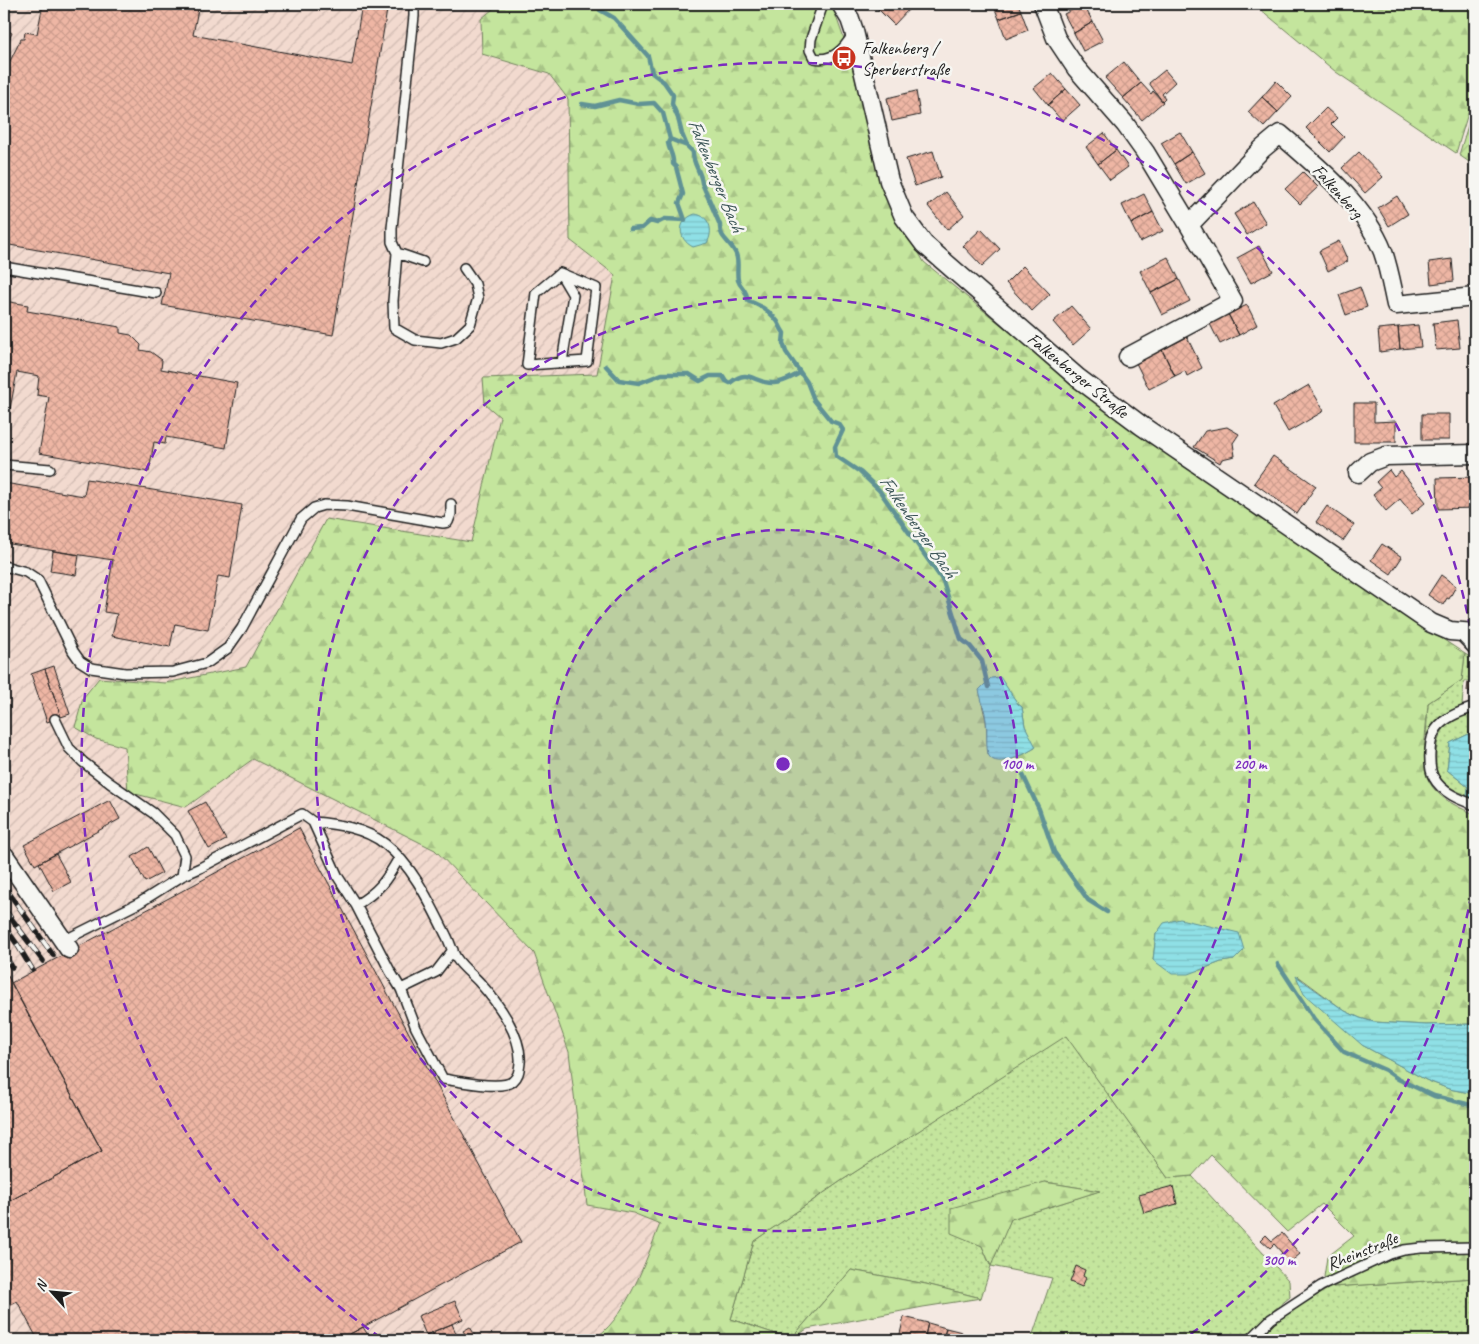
<svg xmlns="http://www.w3.org/2000/svg" width="1479" height="1344" viewBox="0 0 1479 1344" font-family="Caveat,sans-serif">
<defs>
<pattern id="industrial-furrows" width="10" height="10" patternUnits="userSpaceOnUse" patternTransform="scale(1.25)"><rect width="10" height="10" fill="#f2dacf"/><path d="M-1 1l2-2M0 10L10 0M9 11l2-2" fill="none" stroke="#cfbab1"/></pattern>
<pattern id="grass-dots" width="8" height="8" patternUnits="userSpaceOnUse" patternTransform="scale(1.25)"><rect width="8" height="8" fill="#c4e59d"/><path d="M2 2h.1M6 6h.1" fill="none" stroke="#a8c487" stroke-width="1.8" stroke-linecap="round"/></pattern>
<pattern id="forest-firs" width="22" height="20" patternUnits="userSpaceOnUse" patternTransform="scale(1.25)"><rect width="22" height="20" fill="#c4e59d"/><path d="M5 1l3.5 6h-7zM16 11l3.5 6h-7z" fill="#a8c487"/></pattern>
<pattern id="garden-furrows" width="10" height="10" patternUnits="userSpaceOnUse" patternTransform="scale(1.25)"><rect width="10" height="10" fill="#c4e59d"/><path d="M-1 1l2-2M0 10L10 0M9 11l2-2" fill="none" stroke="#a8c487"/></pattern>
<pattern id="water-rules" width="6" height="5" patternUnits="userSpaceOnUse" patternTransform="scale(1.25)"><rect width="6" height="5" fill="#8fe0e6"/><path d="M0 2.5h6" fill="none" stroke="#7bc0c5"/></pattern>
<pattern id="building-cross-hatch" width="8" height="8" patternUnits="userSpaceOnUse" patternTransform="scale(1.25)"><rect width="8" height="8" fill="#eeb6a4"/><path d="M0 0l8 8M0 8l8-8" fill="none" stroke="#cc9c8d"/></pattern>
</defs>
<rect width="100%" height="100%" fill="#f4e9e2"/>
<filter id="ink" filterUnits="userSpaceOnUse"><feTurbulence type="fractalNoise" baseFrequency=".02" numOctaves="2"/><feDisplacementMap in="SourceGraphic" scale="10" xChannelSelector="R" yChannelSelector="G"/><feConvolveMatrix kernelMatrix="1 2 1 2 8 2 1 2 1" color-interpolation-filters="sRGB"/></filter>
<g filter="url(#ink)">
<!-- industrial -->
<path fill="url(#industrial-furrows)" d="M 4,4 L 499,4 L 481,19 L 482,54 L 549,74 L 568,99 L 570,240 L 615,275 L 597,374 L 483,378 L 500,416 L 472,542 L 326,519 L 246,667 L 165,683 L 99,678 L 96,739 L 125,747 L 186,807 L 253,758 L 435,850 L 534,953 L 569,1052 L 587,1205 L 633,1213 L 661,1224 L 636,1285 L 616,1317 L 599,1337 L 591,1340 L 4,1340 Z"/>
<!-- grass -->
<path fill="url(#grass-dots)" stroke="#70805c" fill-rule="evenodd" d="M 1465,654 L 1475,660 L 1475,681 L 1464,681 L 1462,706 C 1442,716 1438,716 1426,736 L 1428,703 L 1462,680 Z
M 1475,712 L 1473,732 L 1450,743 L 1447,770 L 1468,787 L 1475,746 L 1475,798 C 1462,794 1447,788 1439,776 C 1435,770 1436,761 1436,754 C 1438,726 1450,720 1475,712 Z
M 1066,1035 L 1168,1178 L 1192,1176 L 1289,1281 L 1290,1297 L 1268,1315 L 1244,1340 L 1031,1340 L 1052,1278 L 991,1266 L 981,1298 L 926,1284 L 851,1270 L 791,1339 L 731,1319 L 754,1241 L 841,1181 ZM 1045,1182 L 1099,1191 L 1011,1219 L 990,1265 L 982,1246 Z
M 1475,1278 L 1475,1340 L 1254,1340 L 1278,1319 L 1331,1287 Z"/>
<!-- forest -->
<path fill="url(#forest-firs)" stroke="#70805c" fill-rule="evenodd" d="M 499,4 L 829,4 L 832,5 L 855,70 L 884,192 L 924,262 L 1082,391 L 1282,532 L 1465,654 L 1462,680 L 1428,703 C 1427,721 1421,762 1427,777 C 1435,797 1457,807 1475,814 L 1475,1024 L 1426,1025 L 1374,1022 L 1360,1018 L 1345,1011 L 1298,976 L 1362,1045 L 1426,1080 L 1449,1089 L 1475,1094 L 1475,1278 L 1331,1287 L 1324,1277 L 1327,1257 L 1354,1236 L 1322,1204 L 1287,1232 L 1211,1155 L 1192,1176 L 1168,1178 L 1066,1036 L 841,1181 L 754,1241 L 731,1319 L 791,1339 L 851,1270 L 926,1284 L 981,1298 L 923,1307 L 807,1329 L 791,1340 L 591,1340 C 625,1324 647,1257 660,1224 L 633,1213 L 587,1205 L 569,1052 L 534,953 L 435,850 L 253,759 L 186,807 L 128,792 L 125,747 L 96,739 L 75,727 L 83,698 L 99,678 L 165,683 L 246,667 L 326,519 L 471,542 L 500,417 L 485,404 L 483,378 L 597,374 L 615,275 L 570,240 L 568,99 L 549,74 L 482,54 L 481,19 ZM 999,677 L 1018,704 L 1022,707 L 1025,726 L 1035,748 L 1020,756 L 988,754 L 986,721 L 982,704 ZM 1156,934 L 1234,960 L 1221,962 L 1203,969 L 1153,960 Z
M 1254,4 L 1475,4 L 1475,90 L 1456,153 L 1336,72 Z
M 1045,1182 L 1100,1191 L 1011,1219 L 991,1266 L 982,1246 L 951,1233 L 951,1208 Z"/>
<!-- garden -->
<path fill="url(#garden-furrows)" stroke="#70805c" d="M 1475,102 L 1475,166 L 1459,155 Z"/>
<!-- water -->
<path fill="url(#water-rules)" stroke="#619295" d="M 695,214 C 710,216 714,231 707,243 L 693,247 C 677,239 677,220 695,214 Z
M 1000,677 L 1018,704 L 1022,707 L 1025,726 L 1036,747 C 1026,754 997,769 989,756 C 985,749 988,729 986,720 C 985,710 981,700 979,690 L 991,678 Z
M 1473,732 L 1471,749 L 1475,746 L 1475,798 L 1467,796 L 1468,787 L 1447,770 L 1450,743 Z
M 1180,919 L 1239,933 L 1244,950 L 1234,960 L 1221,962 L 1189,974 L 1172,974 L 1153,960 L 1156,934 L 1164,923 Z
M 1296,976 L 1345,1011 L 1360,1018 L 1374,1022 L 1426,1025 L 1475,1024 L 1475,1094 L 1449,1089 L 1426,1080 L 1362,1045 L 1304,994 Z"/>
<g fill="none" stroke-linecap="round" stroke-linejoin="round">
<!-- stream -->
<path stroke="#619295" stroke-width="4.5" d="M 600,10 L 614,18 L 648,56 L 652,73 L 664,82 L 673,95 L 672,104 L 678,118 L 682,134 L 687,146 L 693,152 C 692,163 701,171 702,183 L 720,225 C 719,237 730,242 735,252 C 740,260 736,271 738,280 C 741,289 746,287 748,301 C 760,305 771,312 778,322 C 780,326 781,329 784,333 L 783,343 L 786,352 L 807,382 L 814,400 L 831,421 L 839,424 L 843,430 L 835,447 L 836,456 L 860,472 L 879,490 L 943,581 L 961,639 L 970,646 L 982,661 L 988,687
M 582,104 L 595,106 L 619,100 L 639,104 L 654,103 L 663,113 L 670,139 L 687,146
M 630,229 L 642,228 L 650,221 L 657,223 L 665,219 L 685,220 L 679,203 L 683,194 L 676,167 L 673,164 C 674,156 669,150 668,143 L 670,139
M 606,366 L 619,380 L 639,383 L 662,374 L 689,374 L 700,381 L 710,376 L 723,376 L 726,381 L 730,383 C 750,367 753,384 774,383 C 783,383 792,377 800,373
M 1023,775 L 1039,809 L 1054,852 L 1088,900 L 1107,912
M 1278,964 L 1314,1019 L 1344,1052 L 1385,1070 L 1398,1079 L 1434,1096 L 1475,1106"/>
</g>
<!-- building -->
<path fill="url(#building-cross-hatch)" stroke="#1c1c1c" d="M 43,4 L 199,4 L 193,35 L 352,65 L 362,4 L 388,4 L 333,335 L 162,305 L 169,273 L 4,244 L 4,73 L 21,39 L 24,39 L 25,32 L 37,34 Z
M 883,4 L 904,4 L 909,9 L 894,25 L 878,9 Z
M 993,4 L 1018,4 L 1021,11 L 999,19 Z
M 1083,4 L 1093,22 L 1074,33 L 1064,14 Z
M 1021,11 L 1028,30 L 1006,39 L 999,19 Z
M 1093,22 L 1103,41 L 1083,51 L 1074,33 Z
M 4,29 L 12,33 L 4,51 Z
M 1124,62 L 1141,83 L 1123,98 L 1105,78 Z
M 1165,70 L 1175,82 L 1162,94 L 1165,98 L 1162,101 L 1149,83 Z
M 1052,73 L 1066,89 L 1048,105 L 1034,88 Z
M 1276,81 L 1292,97 L 1278,112 L 1262,97 Z
M 1141,83 L 1151,94 L 1153,91 L 1163,102 L 1142,120 L 1123,98 Z
M 1066,89 L 1080,105 L 1062,121 L 1048,105 Z
M 916,91 L 920,115 L 892,121 L 887,98 Z
M 1262,97 L 1278,112 L 1264,127 L 1248,112 Z
M 1326,108 L 1337,118 L 1331,124 L 1344,137 L 1330,152 L 1306,128 Z
M 1180,132 L 1192,152 L 1174,164 L 1161,143 Z
M 1104,133 L 1116,150 L 1098,164 L 1086,147 Z
M 1116,150 L 1128,167 L 1110,180 L 1098,164 Z
M 933,151 L 941,177 L 915,186 L 906,159 Z
M 1192,152 L 1205,173 L 1186,184 L 1174,164 Z
M 1359,152 L 1383,177 L 1365,193 L 1342,168 Z
M 1303,172 L 1318,187 L 1300,204 L 1285,189 Z
M 946,192 L 964,215 L 947,230 L 928,206 Z
M 1144,194 L 1153,212 L 1131,224 L 1122,205 Z
M 1397,196 L 1408,214 L 1389,226 L 1378,208 Z
M 1253,202 L 1266,223 L 1247,235 L 1234,214 Z
M 1153,212 L 1163,231 L 1140,242 L 1131,224 Z
M 981,229 L 1000,249 L 982,266 L 963,246 Z
M 1339,241 L 1348,261 L 1328,271 L 1319,251 Z
M 1259,246 L 1273,271 L 1251,283 L 1237,258 Z
M 1168,257 L 1179,279 L 1151,293 L 1140,271 Z
M 1452,259 L 1454,281 L 1431,284 L 1429,262 Z
M 1023,266 L 1050,294 L 1032,311 L 1006,283 Z
M 1179,279 L 1190,301 L 1162,315 L 1151,293 Z
M 1360,287 L 1367,307 L 1346,315 L 1339,295 Z
M 4,301 L 28,305 L 27,311 L 120,327 L 120,333 L 131,335 L 141,345 L 140,350 L 151,352 L 162,360 L 161,369 L 237,383 L 226,448 L 166,437 L 165,444 L 154,442 L 149,472 L 39,453 L 49,397 L 37,395 L 39,376 L 17,372 L 7,425 L 4,424 Z
M 1247,305 L 1257,325 L 1239,335 L 1228,314 Z
M 1071,306 L 1091,329 L 1073,345 L 1053,322 Z
M 1228,314 L 1239,335 L 1220,344 L 1210,324 Z
M 1457,320 L 1460,348 L 1436,350 L 1433,323 Z
M 1418,325 L 1421,347 L 1400,349 L 1398,327 Z
M 1398,327 L 1400,349 L 1380,352 L 1378,329 Z
M 1187,337 L 1202,368 L 1187,376 L 1185,371 L 1175,376 L 1162,350 Z
M 1162,350 L 1175,376 L 1149,389 L 1136,363 Z
M 1309,385 L 1324,411 L 1288,432 L 1273,406 Z
M 1354,403 L 1374,403 L 1374,422 L 1396,421 L 1396,442 L 1354,442 Z
M 1422,414 L 1449,414 L 1449,440 L 1422,440 Z
M 1227,427 L 1239,434 L 1233,443 L 1235,456 L 1222,459 L 1220,463 L 1194,447 L 1205,431 Z
M 1273,456 L 1316,486 L 1297,514 L 1254,483 Z
M 1389,470 L 1394,477 L 1401,471 L 1426,502 L 1412,514 L 1400,499 L 1386,511 L 1373,495 L 1381,488 L 1376,482 Z
M 1475,477 L 1475,508 L 1438,509 L 1437,478 Z
M 87,479 L 242,505 L 230,578 L 218,576 L 208,630 L 175,624 L 170,647 L 112,636 L 117,614 L 104,612 L 113,560 L 4,543 L 4,483 L 84,496 Z
M 1327,506 L 1354,525 L 1343,541 L 1316,522 Z
M 1382,544 L 1402,557 L 1391,574 L 1371,560 Z
M 53,551 L 79,555 L 76,575 L 50,571 Z
M 1441,575 L 1456,586 L 1449,599 L 1447,598 L 1443,605 L 1428,595 Z
M 54,666 L 70,714 L 61,717 L 45,669 Z
M 45,669 L 61,717 L 47,722 L 31,674 Z
M 1468,682 L 1475,683 L 1475,692 L 1467,691 Z
M 110,800 L 120,819 L 35,865 L 24,845 Z
M 205,802 L 226,840 L 209,849 L 188,811 Z
M 299,828 L 521,1242 L 339,1340 L 38,1340 L 17,1301 L 4,1308 L 4,1204 L 102,1151 L 11,983 Z
M 148,847 L 162,873 L 145,882 L 132,857 Z
M 56,854 L 71,882 L 54,891 L 39,863 Z
M 4,969 L 102,1151 L 4,1204 Z
M 1173,1186 L 1177,1204 L 1144,1213 L 1139,1195 Z
M 1282,1233 L 1300,1254 L 1288,1264 L 1280,1255 L 1282,1253 L 1274,1244 L 1270,1248 L 1261,1240 L 1266,1235 L 1272,1241 Z
M 1076,1266 L 1085,1270 L 1083,1276 L 1086,1278 L 1082,1287 L 1070,1282 Z
M 455,1301 L 463,1319 L 426,1335 L 418,1316 Z
M 904,1317 L 928,1323 L 924,1340 L 908,1340 L 899,1338 Z
M 928,1323 L 946,1328 L 943,1340 L 924,1340 Z
M 452,1324 L 459,1340 L 435,1340 L 432,1332 Z
M 363,1327 L 371,1340 L 339,1340 Z
M 470,1327 L 478,1340 L 469,1340 L 463,1331 Z
M 946,1328 L 962,1332 L 960,1340 L 943,1340 Z"/>
<g fill="none" stroke-linecap="round" stroke-linejoin="round">
<defs>
<path id="service" d="M 414,4 L 414,16 L 392,228 L 392,242 L 397,253 L 423,262
M 823,4 L 811,39 L 810,50 L 814,58 C 833,62 844,49 853,34
M 397,253 L 393,301 L 394,328 L 415,340 L 441,343 L 456,338 L 470,325 L 478,298 L 475,284 L 464,268
M 4,267 L 156,293
M 560,273 L 596,288 L 587,361 L 527,365 L 536,293 Z
M 560,273 L 573,295 L 562,362
M 4,465 L 50,469
M 4,566 L 26,572 L 38,580 L 73,651 L 80,661 L 91,668 L 125,673 L 173,672 L 207,663 L 228,648 L 242,628 L 301,519 L 314,508 L 324,505 L 347,506 L 443,523 L 448,522 L 451,514 L 451,504
M 1457,632 L 1475,651
M 1475,707 C 1466,710 1455,713 1447,719 C 1442,722 1436,728 1434,733 C 1429,743 1428,769 1434,778 C 1442,793 1461,800 1475,805
M 55,719 L 69,748 L 83,762 L 110,783 L 153,813 L 175,835 L 185,856 L 182,876 L 139,903 L 63,941
M 182,876 L 200,868 L 302,814 L 313,822 L 338,877 L 356,905 L 390,971 L 401,989 L 416,1028 L 443,1079 C 458,1081 502,1091 513,1081 C 519,1076 519,1070 520,1063 C 522,1036 498,1003 480,983 C 473,975 463,968 457,959 C 452,952 450,942 446,935 C 430,903 413,866 385,844 C 365,828 337,824 313,822
M 356,905 C 379,891 386,881 399,858
M 401,989 L 436,972 L 453,950
M 1250,1340 L 1271,1319 L 1321,1286 L 1390,1254 L 1404,1250 L 1421,1248 L 1475,1247"/>
<path id="minor" d="M 841,4 L 850,19 L 854,31 L 889,181 L 904,217 L 924,244 L 1078,378 L 1142,426 L 1431,623 L 1450,631 L 1475,633
M 1043,4 L 1056,38 L 1076,68 L 1125,124 L 1145,152 L 1189,225 L 1262,149 L 1280,134 C 1318,167 1364,204 1383,252 C 1389,269 1392,287 1396,305 L 1475,297
M 1128,357 L 1233,301 L 1189,225
M 1358,473 L 1370,462 L 1386,456 L 1475,454
M 4,855 L 69,949"/>
</defs>
<!-- service casing -->
<use href="#service" stroke="#1c1c1c" stroke-width="12"/>
<!-- minor casing -->
<use href="#minor" stroke="#1c1c1c" stroke-width="21"/>
<!-- service -->
<use href="#service" stroke="#f6f6f2" stroke-width="9"/>
<!-- minor -->
<use href="#minor" stroke="#f6f6f2" stroke-width="18"/>
<defs>
<path id="rail" d="M 4,886 L 53,955
M 4,909 L 43,961
M 4,926 L 17,944 L 32,969
M 4,954 L 12,967"/>
</defs>
<!-- rail casing -->
<use href="#rail" stroke="#1c1c1c" stroke-width="5.5"/>
<!-- rail -->
<use href="#rail" stroke="#f6f6f2" stroke-width="4" stroke-dasharray="11" stroke-linecap="butt"/>
</g>
</g>
<!-- distance rings -->
<circle cx="783" cy="764" r="234" fill="#7b2cbf" fill-opacity=".12"/>
<g fill="none" stroke="#7b2cbf" stroke-width="2.5" stroke-dasharray="9 6">
<circle cx="783" cy="764" r="234"/>
<circle cx="783" cy="764" r="467"/>
<path d="M1474 880A701 701 0 0 1 1185 1338M381 1338A701 701 0 1 1 1474 648"/>
</g>
<!-- icons -->
<defs>
<symbol id="bus-disc" viewBox="-11 -11 22 22"><circle r="9.5" fill="#c8321e" stroke="#f6f6f2"/><path d="M-5-6H5V4H4V6H2V4H-2V6H-4V4H-5ZM-3.5-4V0h7V-4ZM-3.5 1.2v1.5H-2V1.2ZM2 1.2v1.5H3.5V1.2Z" fill="#fff"/></symbol>
</defs>
<g fill-rule="evenodd">
<use href="#bus-disc" x="830" y="44" width="28" height="28"/>
</g>
<g text-anchor="middle" stroke-width="5" stroke-linejoin="round" paint-order="stroke">
<!-- poi labels -->
<g font-size="18" fill="#1c1c1c" stroke="#f6f6f2" text-anchor="start">
<text x="862" y="54">Falkenberg /<tspan x="862" dy="21">Sperberstraße</tspan></text>
</g>
<!-- street labels -->
<g font-size="18" fill="#1c1c1c" stroke="#f6f6f2">
<text transform="translate(1338 191) rotate(48)" y="6">Falkenberg</text>
<text transform="translate(1078 375) rotate(39)" y="6">Falkenberger Straße</text>
<text transform="translate(1362 1251) rotate(-22)" y="6">Rheinstraße</text>
</g>
<!-- water labels -->
<g font-size="19" font-style="italic" fill="#3e5759" stroke="#f6f6f2">
<text transform="translate(717 175) rotate(68)" y="7">Falkenberger Bach</text>
<text transform="translate(919 526) rotate(55)" y="7">Falkenberger Bach</text>
</g>
</g>
<circle cx="783" cy="764" r="8" fill="#7b2cbf" stroke="#f6f6f2" stroke-width="2.5"/>
<g font-size="15" text-anchor="middle" font-weight="bold" fill="#7b2cbf" stroke="#f6f6f2" stroke-width="5" stroke-linejoin="round" paint-order="stroke">
<text x="1017" y="769">100 m</text>
<text x="1250" y="769">200 m</text>
<text x="1279" y="1265">300 m</text>
</g>
<!-- margin -->
<rect width="1479" height="1344" fill="none" stroke="#f6f6f2" stroke-width="20"/>
<rect x="10" y="10" width="1459" height="1324" fill="none" stroke="#1c1c1c" stroke-width="2" filter="url(#ink)"/>
<!-- north arrow -->
<g transform="translate(52 1292) rotate(297)" stroke="#f6f6f2" stroke-width="4" paint-order="stroke">
<path d="M0-4L9 19L0 12L-9 19Z" fill="#1c1c1c"/>
<text y="-8" font-size="14" font-weight="bold" text-anchor="middle" fill="#1c1c1c">N</text>
</g>
</svg>
